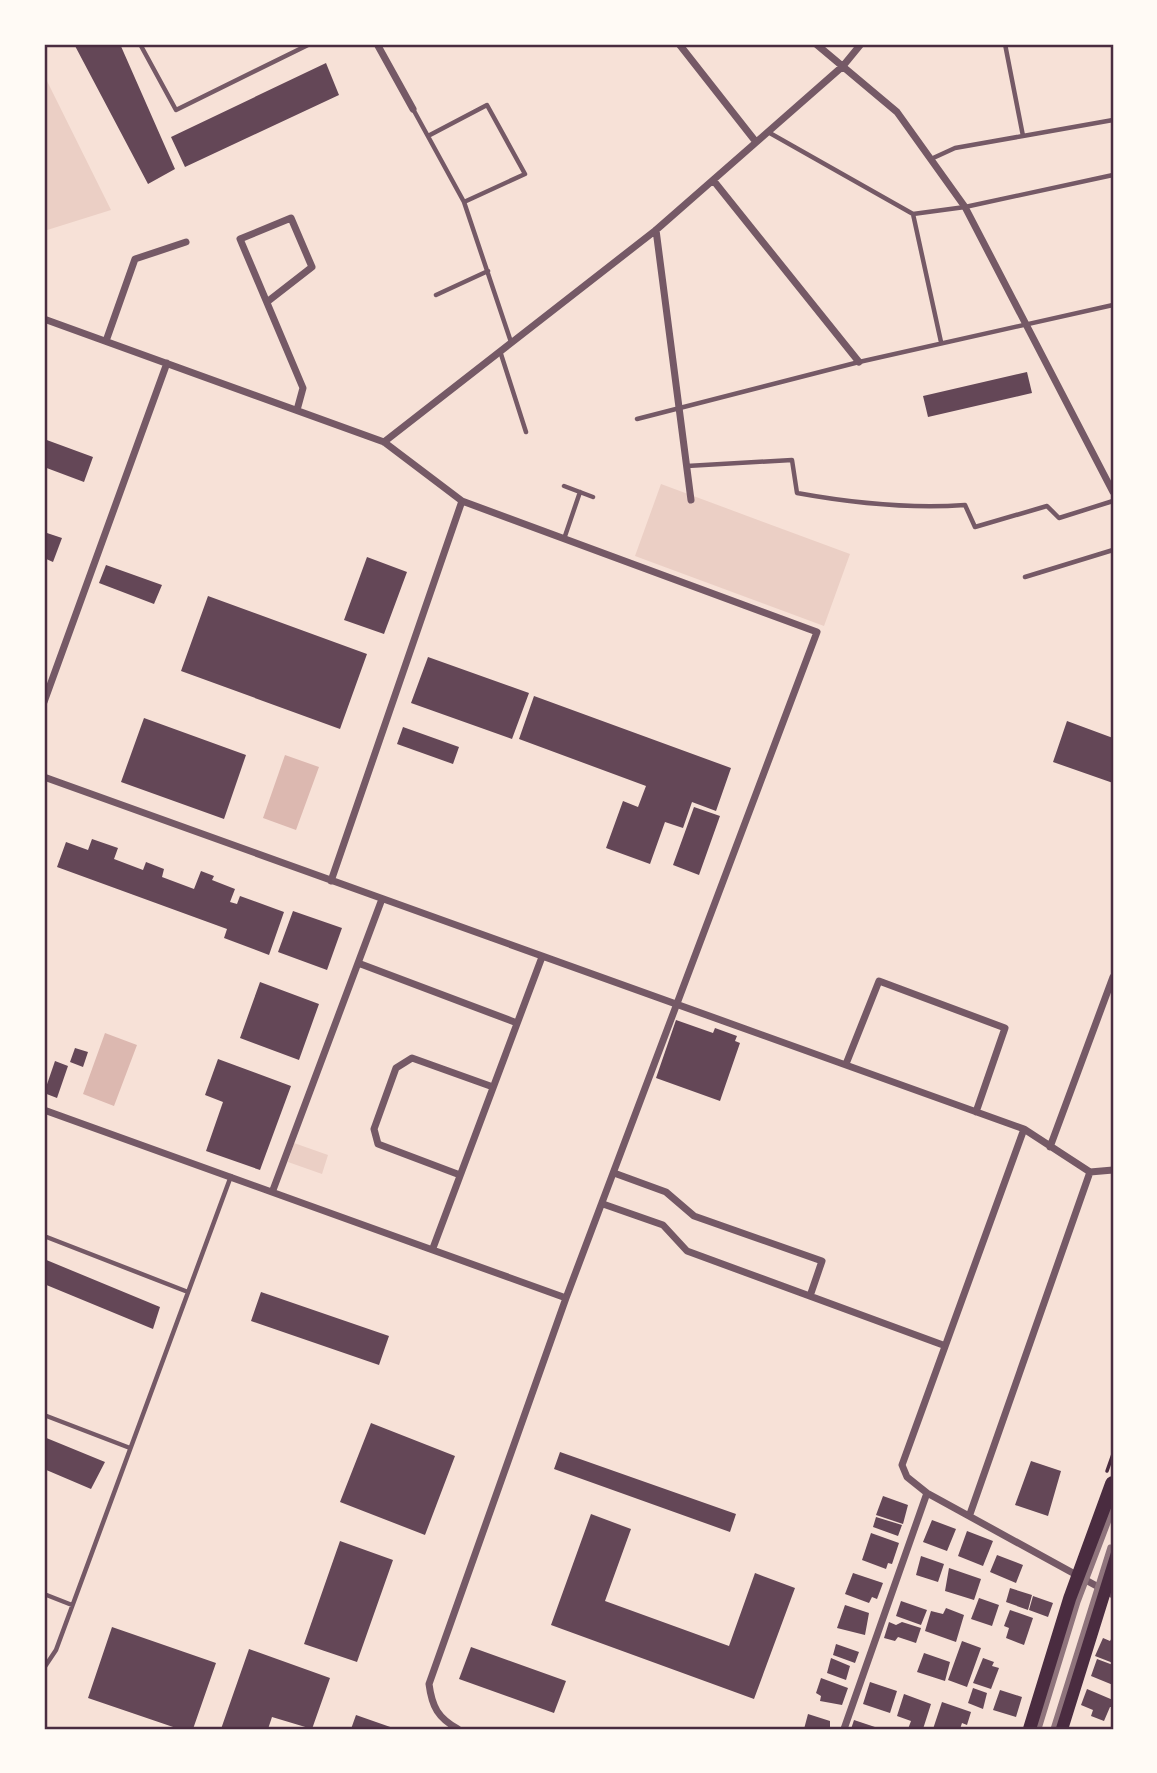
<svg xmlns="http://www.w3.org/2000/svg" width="1157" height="1773" viewBox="0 0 1157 1773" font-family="Barlow,sans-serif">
<rect width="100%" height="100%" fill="#f7e1d7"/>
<!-- green -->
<path fill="#ebcfc5" d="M 44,75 L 111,210 L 44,231 Z
M 661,484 L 850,554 L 824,626 L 635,556 Z
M 294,1143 L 328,1155 L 322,1174 L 288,1162 Z"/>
<!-- water -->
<path fill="#dcb8b0" d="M 285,755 L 319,767 L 296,830 L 263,818 Z
M 105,1033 L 137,1045 L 114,1106 L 83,1094 Z"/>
<!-- building -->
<path fill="#644757" d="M 74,44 L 120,44 L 175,169 L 148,184 Z
M 326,63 L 339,95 L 185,167 L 171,137 Z
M 1027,372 L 1032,393 L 928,417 L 923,396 Z
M 44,439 L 93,457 L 84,482 L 44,467 Z
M 44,532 L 62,538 L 53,562 L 44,558 Z
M 367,557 L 407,572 L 384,634 L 344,620 Z
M 106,565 L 162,585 L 154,604 L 99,583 Z
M 208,596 L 367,654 L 340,729 L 181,671 Z
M 428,657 L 529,693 L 512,739 L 411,703 Z
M 534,696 L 731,768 L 716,811 L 692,802 L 683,828 L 665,822 L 650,864 L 606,848 L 623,801 L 638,807 L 646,786 L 519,739 Z
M 144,718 L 246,755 L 224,819 L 121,782 Z
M 1067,721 L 1113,738 L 1113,783 L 1053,762 Z
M 403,727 L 459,747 L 453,764 L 397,744 Z
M 694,807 L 720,816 L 699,875 L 673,865 Z
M 92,839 L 118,848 L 114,859 L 143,870 L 146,862 L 164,869 L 162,877 L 194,889 L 201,871 L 214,876 L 212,880 L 235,889 L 230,902 L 237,904 L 240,896 L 284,912 L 269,955 L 224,938 L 227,929 L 57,867 L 66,842 L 88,850 Z
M 293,911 L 342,928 L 327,970 L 278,952 Z
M 260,982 L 319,1004 L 299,1060 L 240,1038 Z
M 676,1020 L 713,1033 L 715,1028 L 737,1036 L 735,1041 L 740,1043 L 720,1101 L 656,1078 Z
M 75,1048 L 88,1052 L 83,1067 L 70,1062 Z
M 218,1059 L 291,1086 L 260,1170 L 206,1151 L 223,1102 L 205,1095 Z
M 55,1061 L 68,1066 L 57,1098 L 44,1093 Z
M 44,1259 L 160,1307 L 153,1329 L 44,1284 Z
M 261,1292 L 389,1336 L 379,1365 L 251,1321 Z
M 371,1423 L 455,1456 L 425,1535 L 340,1502 Z
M 44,1437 L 105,1462 L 91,1489 L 44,1469 Z
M 560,1452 L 736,1514 L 730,1532 L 554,1469 Z
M 1031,1461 L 1061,1471 L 1048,1516 L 1015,1505 Z
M 883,1496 L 908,1505 L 903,1524 L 876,1515 Z
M 591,1514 L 631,1529 L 605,1601 L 729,1646 L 755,1573 L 795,1588 L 754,1699 L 551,1625 Z
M 876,1517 L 902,1525 L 898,1536 L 873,1527 Z
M 932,1520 L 956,1529 L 947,1551 L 923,1542 Z
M 967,1531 L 993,1541 L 983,1566 L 958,1556 Z
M 871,1533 L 899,1543 L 892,1564 L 888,1563 L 886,1569 L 862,1560 Z
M 340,1541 L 393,1560 L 357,1662 L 304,1644 Z
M 997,1555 L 1023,1565 L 1016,1583 L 990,1572 Z
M 921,1556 L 944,1564 L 938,1582 L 916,1575 Z
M 949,1568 L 981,1579 L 974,1600 L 945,1591 Z
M 853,1573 L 883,1583 L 877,1599 L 872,1597 L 869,1603 L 845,1594 Z
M 1010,1588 L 1032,1595 L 1028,1610 L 1006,1602 Z
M 1033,1596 L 1053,1603 L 1048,1617 L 1029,1610 Z
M 979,1598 L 999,1605 L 992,1626 L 971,1619 Z
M 901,1601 L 927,1610 L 921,1625 L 896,1616 Z
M 845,1605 L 869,1613 L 865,1635 L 837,1628 Z
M 946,1608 L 964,1615 L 956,1642 L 925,1631 L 931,1611 L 943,1614 Z
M 1010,1610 L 1033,1618 L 1024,1645 L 1006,1638 L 1009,1628 L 1004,1626 Z
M 889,1622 L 896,1625 L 902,1622 L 921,1628 L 916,1643 L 898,1637 L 895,1641 L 884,1638 Z
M 112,1627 L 216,1663 L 193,1729 L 179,1729 L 88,1698 Z
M 1113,1636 L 1113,1663 L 1095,1656 L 1103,1638 L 1110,1641 Z
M 962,1641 L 981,1648 L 967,1687 L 948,1680 Z
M 836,1644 L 859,1652 L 855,1663 L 833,1655 Z
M 471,1647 L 566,1681 L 554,1713 L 459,1679 Z
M 249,1649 L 330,1678 L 312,1729 L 272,1717 L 268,1729 L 221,1729 Z
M 924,1653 L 950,1662 L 945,1681 L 917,1672 Z
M 831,1658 L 850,1666 L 846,1680 L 827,1673 Z
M 983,1658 L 994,1662 L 992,1666 L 999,1668 L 991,1689 L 973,1683 Z
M 1097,1659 L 1113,1665 L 1113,1685 L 1091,1676 Z
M 821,1678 L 848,1688 L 842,1705 L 820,1701 L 821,1696 L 816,1693 Z
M 870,1682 L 897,1691 L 890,1713 L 863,1704 Z
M 973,1688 L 987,1693 L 983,1709 L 968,1703 Z
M 1087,1689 L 1113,1700 L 1113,1707 L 1110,1707 L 1104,1721 L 1091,1716 L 1093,1710 L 1081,1705 Z
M 1000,1690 L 1022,1697 L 1016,1717 L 993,1710 Z
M 904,1694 L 931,1704 L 923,1729 L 908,1729 L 911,1721 L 897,1716 Z
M 942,1702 L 971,1712 L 967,1725 L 962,1723 L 960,1729 L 933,1729 Z
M 808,1714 L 830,1721 L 830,1727 L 836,1729 L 804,1729 Z
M 356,1715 L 396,1729 L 351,1729 Z
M 854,1720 L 881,1729 L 851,1729 Z"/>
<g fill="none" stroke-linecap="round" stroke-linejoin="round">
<!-- path -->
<path stroke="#4a2c40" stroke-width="3.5" d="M 1107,1471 L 1113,1454"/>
<!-- service -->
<path stroke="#755966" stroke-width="4.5" d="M 140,44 L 176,110 L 310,44
M 1005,44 L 1023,136 L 1113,120
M 413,109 L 464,202 L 511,342
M 768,132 L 913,214 L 941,342
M 428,136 L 487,105 L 525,174 L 464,202
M 931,159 L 955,148 L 1023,136
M 913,214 L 965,207 L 1113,175
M 436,295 L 488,271
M 500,351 L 526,432
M 637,419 L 859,362 L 1113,305
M 687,466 L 792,460 L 797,493 C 852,503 908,509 965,505 L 975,527 L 1047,506 L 1059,518 L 1113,501
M 564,486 L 593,497
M 564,539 L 580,492
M 1025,577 L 1113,550
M 44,1236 L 188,1292
M 44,1415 L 130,1448
M 44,1594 L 72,1605
M 44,1668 L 56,1650 L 231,1176"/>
<!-- minor -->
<path stroke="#755966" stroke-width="7" d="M 377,44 L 413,109
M 679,44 L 756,142
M 816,44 L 897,112 L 965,207 L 1113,492
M 713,180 L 859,362
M 656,230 L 691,500
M 267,302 L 312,267 L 291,218 L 240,239 L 303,388 L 297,410
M 44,319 L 384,442 L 462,501 L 817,632 L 566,1298 L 429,1684 C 432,1707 438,1718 458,1729
M 106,341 L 135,259 L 186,242
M 384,442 L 656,230 L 843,66 L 861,44
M 44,702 L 167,363
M 44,777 L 1024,1129 L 1090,1172 L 1113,1170
M 331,881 L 462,501
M 358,963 L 517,1023
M 846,1064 L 879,981 L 1005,1028 L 976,1112
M 44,1110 L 566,1298
M 1024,1129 L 902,1465 L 907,1477 L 927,1493 L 1113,1595
M 1050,1147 L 1113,977
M 614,1173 L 666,1192 L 694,1216 L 822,1261 L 810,1296
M 460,1175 L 378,1144 L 374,1129 L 396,1068 L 412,1058 L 493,1087
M 273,1190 L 382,899
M 603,1204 L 663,1225 L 687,1251 L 943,1345
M 433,1248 L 542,957
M 970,1514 L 1090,1172
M 844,1729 L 927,1493"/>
<!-- trunk -->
<path stroke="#4a2c40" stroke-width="16" d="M 1031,1729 L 1071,1599 L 1113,1484
M 1060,1729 L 1113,1559"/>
<!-- rail -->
<path stroke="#8f747c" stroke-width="5" d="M 1039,1729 L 1078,1602 L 1113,1510
M 1053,1729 L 1110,1547"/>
</g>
<!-- border -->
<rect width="1157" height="1773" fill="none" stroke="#fffaf5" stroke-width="91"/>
<rect x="46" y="46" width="1066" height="1682" fill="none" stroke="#4a2c40" stroke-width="2.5"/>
</svg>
